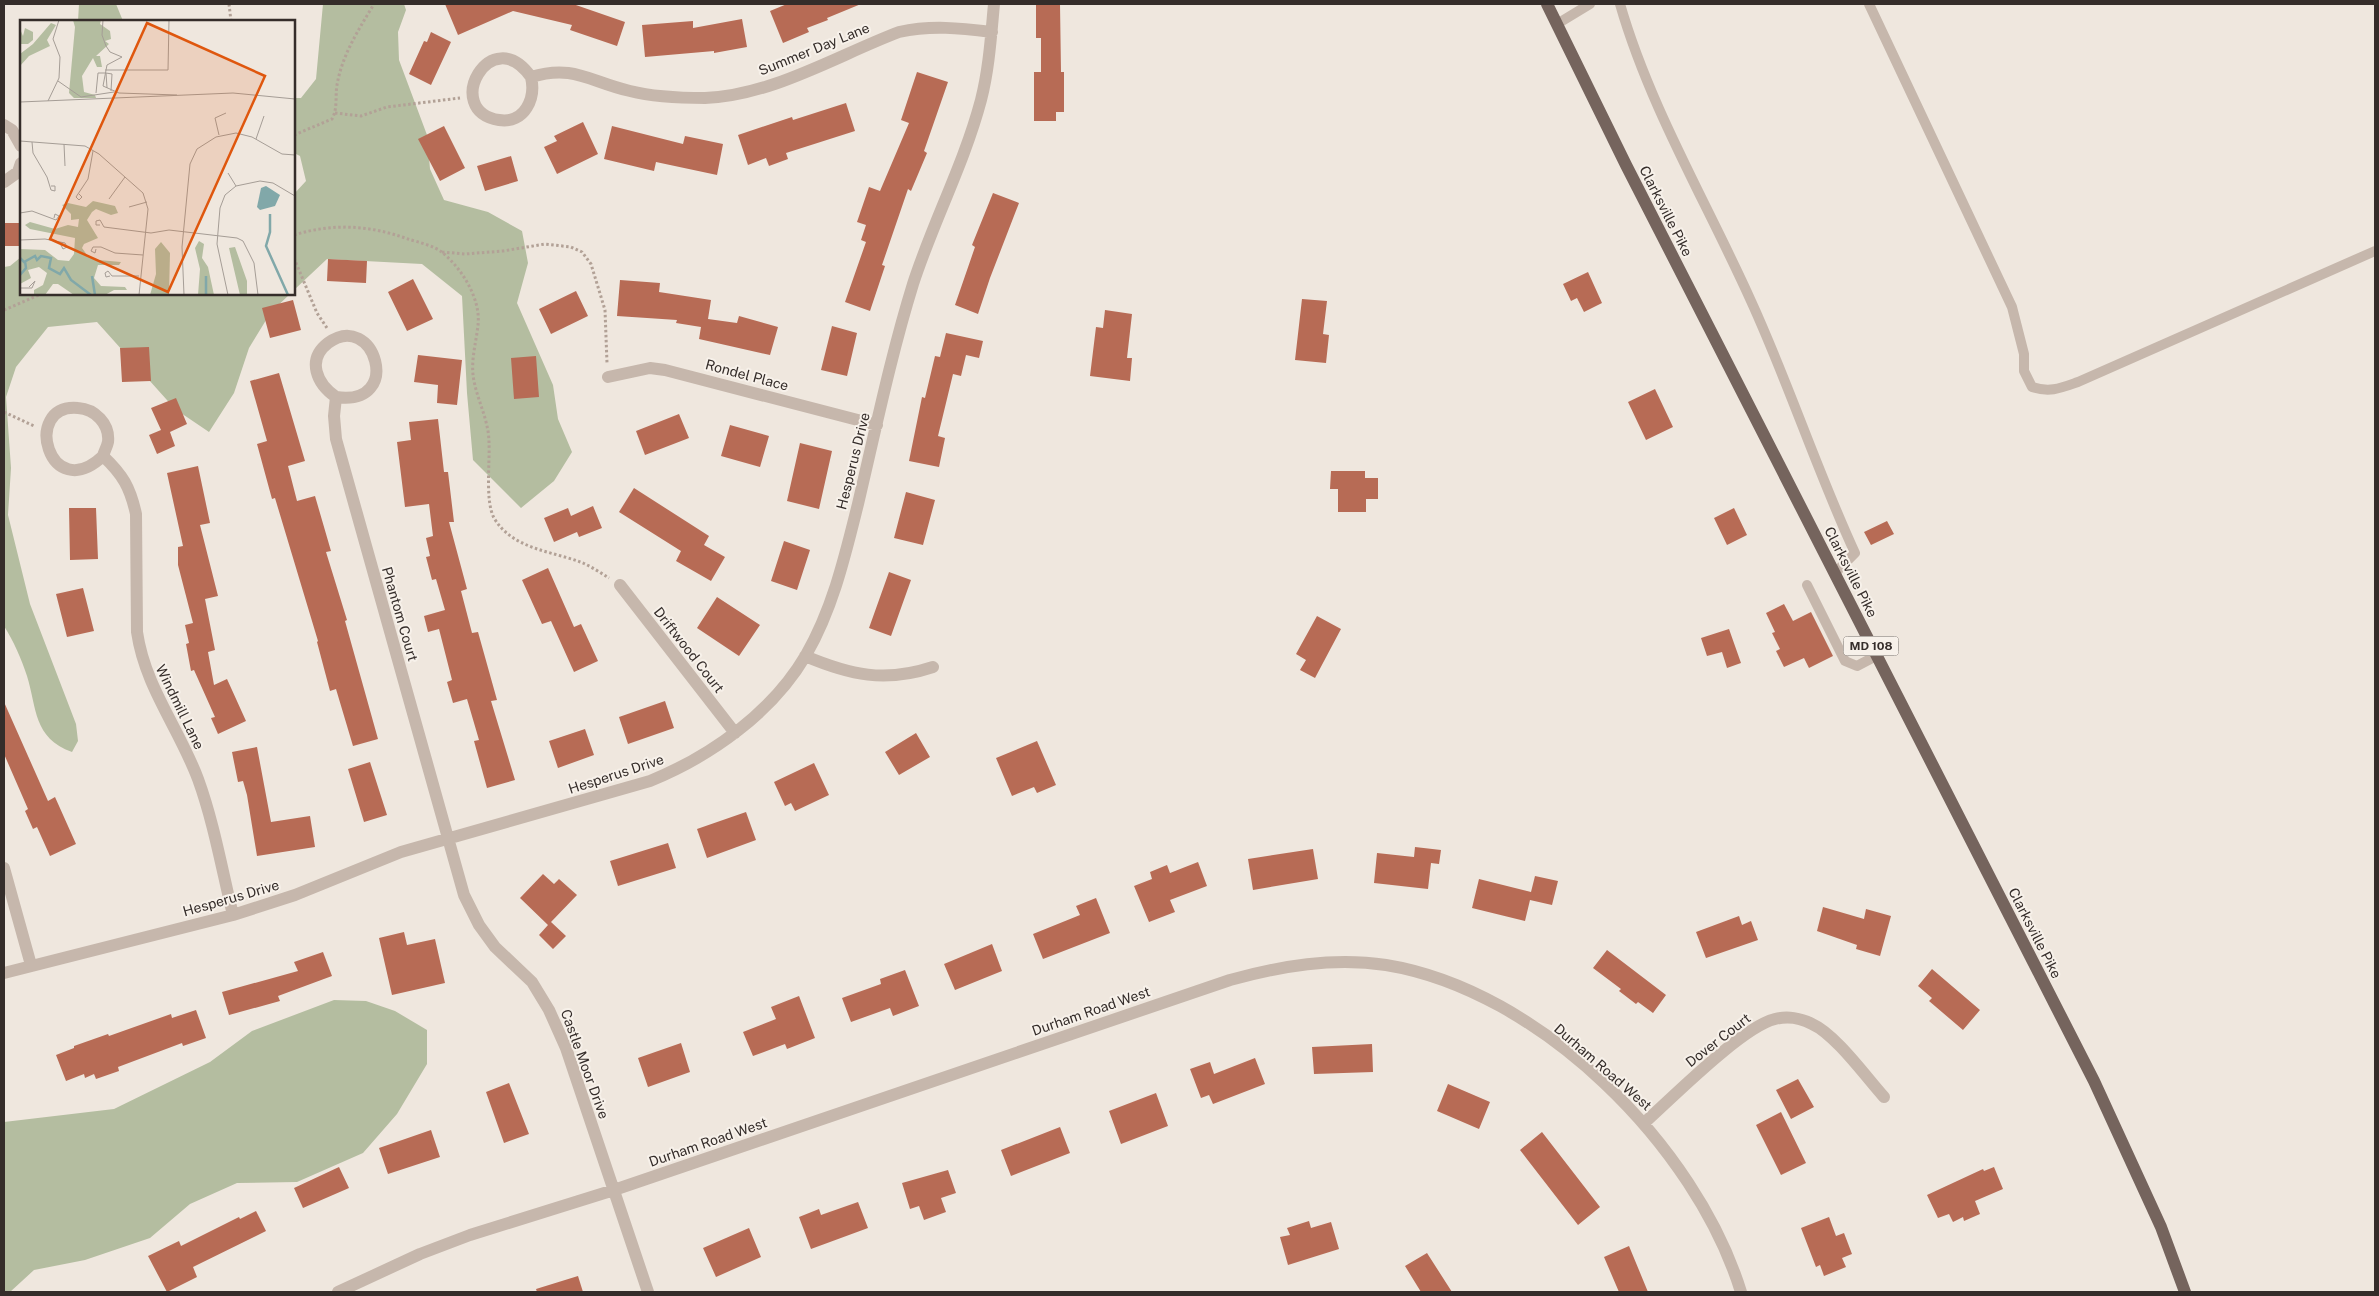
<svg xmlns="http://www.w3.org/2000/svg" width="2379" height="1296" viewBox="0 0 2379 1296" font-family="'Public Sans',sans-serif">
<rect width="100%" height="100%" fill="#efe7de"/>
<!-- green -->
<path fill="#b4bda0" d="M 79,4 L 116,4 L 123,21 L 78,21 Z
M 323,4 L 404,4 L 406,10 L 398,32 L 399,60 L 427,135 L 430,169 L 444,200 L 488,212 L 522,231 L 528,263 L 517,303 L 553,385 L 558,419 L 572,452 L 554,481 L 521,508 L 473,460 L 467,393 L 462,296 L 422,264 L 327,259 L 294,290 L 294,194 L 306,181 L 300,156 L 294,153 L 294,98 L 301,98 L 316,79 Z
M 21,257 L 21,294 L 290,294 L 271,312 L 249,348 L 234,393 L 209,432 L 175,409 L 97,322 L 48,327 L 16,367 L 6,397 L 11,468 L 8,515 L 30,604 L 76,724 L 78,741 L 72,752 C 33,738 37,708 27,676 C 21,658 14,642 4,626 L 4,267 L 10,266 Z
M 334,1000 L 366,1001 L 395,1011 L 427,1030 L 427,1064 L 397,1114 L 363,1153 L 297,1182 L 237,1183 L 190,1204 L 150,1238 L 85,1260 L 34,1270 L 10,1292 L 4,1292 L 4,1122 L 114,1109 L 210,1062 L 252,1031 Z"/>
<!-- building -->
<path fill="#b76b55" d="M 445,4 L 573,4 L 625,22 L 617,46 L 570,30 L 572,25 L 513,11 L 458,35 Z
M 787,4 L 861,4 L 827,18 L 828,20 L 807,28 L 809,32 L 783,43 L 770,11 Z
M 1036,4 L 1060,4 L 1061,72 L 1064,72 L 1064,112 L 1056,112 L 1056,121 L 1034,121 L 1034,72 L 1041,72 L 1041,38 L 1036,38 Z
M 742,19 L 747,47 L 714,53 L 714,51 L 645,57 L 642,25 L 693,21 L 693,28 Z
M 431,32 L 451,42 L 431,85 L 409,74 L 424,41 L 427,42 Z
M 917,72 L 948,82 L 924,151 L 927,153 L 911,191 L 908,189 L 882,265 L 885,266 L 870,311 L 845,302 L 866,242 L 861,240 L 866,225 L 857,222 L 869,187 L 880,191 L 909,123 L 901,120 Z
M 846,103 L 855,131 L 786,153 L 788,159 L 769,166 L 766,158 L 748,165 L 738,135 L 792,117 L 793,120 Z
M 583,122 L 598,154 L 557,174 L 544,147 L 557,141 L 554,136 Z
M 444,126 L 465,168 L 440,181 L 418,139 Z
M 612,126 L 683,144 L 685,136 L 723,144 L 717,175 L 656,162 L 654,171 L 604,159 Z
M 511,156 L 518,181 L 485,191 L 477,166 Z
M 993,193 L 1019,203 L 990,278 L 978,314 L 955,305 L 975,247 L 972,245 Z
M 4,223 L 21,223 L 21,246 L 4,246 Z
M 328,259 L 367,261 L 366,283 L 327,281 Z
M 1588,272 L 1602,303 L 1584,312 L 1577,298 L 1571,301 L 1563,284 Z
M 413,279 L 433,319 L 407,331 L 388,292 Z
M 620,280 L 660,283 L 659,292 L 711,300 L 708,319 L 737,323 L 739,316 L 778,327 L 770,355 L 699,339 L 701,327 L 676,323 L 677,320 L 617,316 Z
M 576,291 L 588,316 L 551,334 L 539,309 Z
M 1302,299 L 1327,301 L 1323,334 L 1329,335 L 1326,363 L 1295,360 Z
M 293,300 L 301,330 L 270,338 L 262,308 Z
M 1105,310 L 1132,314 L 1127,358 L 1132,358 L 1130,381 L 1090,376 L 1096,327 L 1103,328 Z
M 832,326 L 857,333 L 847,376 L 821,370 Z
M 946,333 L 983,341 L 979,358 L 966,355 L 961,376 L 953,374 L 938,436 L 945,438 L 939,467 L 909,461 L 922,397 L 925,398 L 935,356 L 940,357 Z
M 149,347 L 151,381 L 122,382 L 120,348 Z
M 418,355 L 462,360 L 457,405 L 437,403 L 438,385 L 414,382 Z
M 536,356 L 539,397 L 514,399 L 511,358 Z
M 279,373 L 305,461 L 288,466 L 297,501 L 315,496 L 331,551 L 326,552 L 347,620 L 345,621 L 378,739 L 353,746 L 336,689 L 330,691 L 317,642 L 318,641 L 275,498 L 272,499 L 257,444 L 267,441 L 250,381 Z
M 1655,389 L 1673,427 L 1646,440 L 1628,402 Z
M 176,398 L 187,424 L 170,432 L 175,446 L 157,454 L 149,435 L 161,430 L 151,408 Z
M 679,414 L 689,438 L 645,455 L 636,431 Z
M 438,419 L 444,472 L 448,472 L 454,522 L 449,522 L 467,589 L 461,591 L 472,633 L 478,632 L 497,700 L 491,701 L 515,780 L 487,788 L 474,741 L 479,740 L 467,699 L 453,703 L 447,682 L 452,680 L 439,629 L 428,632 L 424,616 L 445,610 L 436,579 L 432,580 L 426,557 L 430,556 L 426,538 L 433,536 L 429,504 L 405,507 L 397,442 L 411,440 L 409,422 Z
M 730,425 L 769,436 L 760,467 L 721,456 Z
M 800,443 L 832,451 L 819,509 L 787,501 Z
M 198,466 L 210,523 L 200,525 L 218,596 L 205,599 L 215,650 L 208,652 L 214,685 L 227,679 L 246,721 L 218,734 L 211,718 L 215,717 L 194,670 L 191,671 L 186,644 L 189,643 L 185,625 L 193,623 L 178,565 L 178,547 L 183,546 L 167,473 Z
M 1331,471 L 1365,471 L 1365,478 L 1378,478 L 1378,499 L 1366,499 L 1366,512 L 1338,512 L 1338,489 L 1330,489 Z
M 634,488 L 709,536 L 704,545 L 725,557 L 711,581 L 676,561 L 681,551 L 619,512 Z
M 906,492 L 935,500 L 923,545 L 894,538 Z
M 593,506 L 602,528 L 579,537 L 577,532 L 554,542 L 544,518 L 568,508 L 571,516 Z
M 69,508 L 96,508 L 98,559 L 70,560 Z
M 1734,508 L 1747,535 L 1727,545 L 1714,518 Z
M 1887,521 L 1894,534 L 1871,545 L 1864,532 Z
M 784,541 L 810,550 L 797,590 L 771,581 Z
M 548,568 L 574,627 L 581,624 L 598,661 L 574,672 L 551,621 L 542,624 L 522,580 Z
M 889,572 L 911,580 L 891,636 L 869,628 Z
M 83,588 L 94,631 L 67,637 L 56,594 Z
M 717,597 L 760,625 L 739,656 L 697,628 Z
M 1784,604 L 1793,621 L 1811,612 L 1833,656 L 1809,668 L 1804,658 L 1784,667 L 1776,651 L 1780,649 L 1772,633 L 1775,632 L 1766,613 Z
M 1317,616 L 1341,629 L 1315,678 L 1300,670 L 1306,660 L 1296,654 Z
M 1729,629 L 1741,663 L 1727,668 L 1722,652 L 1707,656 L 1701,638 Z
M 665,701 L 674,728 L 628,744 L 619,717 Z
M 4,702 L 48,801 L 55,797 L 76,844 L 50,856 L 37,827 L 33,829 L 25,811 L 28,809 L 4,754 Z
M 585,729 L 594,755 L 558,768 L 549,741 Z
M 916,733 L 930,757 L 899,775 L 885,752 Z
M 1037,741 L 1056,785 L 1037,793 L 1034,787 L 1012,796 L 996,758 Z
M 257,747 L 271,822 L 310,816 L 315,847 L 257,856 L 247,795 L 243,781 L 238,782 L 232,752 Z
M 370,762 L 387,815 L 364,822 L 348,769 Z
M 814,763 L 829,795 L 795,811 L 791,803 L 785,806 L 774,782 Z
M 746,812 L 756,840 L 707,858 L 697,829 Z
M 668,843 L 676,868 L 618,886 L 610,861 Z
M 1415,847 L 1441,850 L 1439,864 L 1431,863 L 1428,889 L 1374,883 L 1377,853 L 1414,857 Z
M 1313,849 L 1318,879 L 1253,890 L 1248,859 Z
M 1198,862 L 1207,886 L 1170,900 L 1175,912 L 1149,922 L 1134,886 L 1152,879 L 1150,872 L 1167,865 L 1170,873 Z
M 543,874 L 554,884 L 559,879 L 577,895 L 551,922 L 566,936 L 553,949 L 539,935 L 548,925 L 520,898 Z
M 1535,876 L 1558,881 L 1552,905 L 1530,900 L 1525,921 L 1472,908 L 1479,879 L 1531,892 Z
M 1096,898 L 1110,933 L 1043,959 L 1033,934 L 1080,915 L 1076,906 Z
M 1823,907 L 1864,919 L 1866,909 L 1891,916 L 1880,956 L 1856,949 L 1857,945 L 1817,931 Z
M 1739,916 L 1742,925 L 1751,921 L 1758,940 L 1706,958 L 1696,932 Z
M 404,932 L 407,945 L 435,939 L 445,983 L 392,995 L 379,938 Z
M 992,944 L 1002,971 L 955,990 L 944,964 Z
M 1607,950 L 1666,995 L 1653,1013 L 1638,1002 L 1636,1004 L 1619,991 L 1621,989 L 1593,968 Z
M 323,952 L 332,976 L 278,996 L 280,1001 L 229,1015 L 222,992 L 298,971 L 294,962 Z
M 1932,969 L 1980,1010 L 1963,1030 L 1929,1001 L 1932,998 L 1918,986 Z
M 905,970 L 919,1006 L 893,1016 L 890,1008 L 851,1022 L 842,998 L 881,984 L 880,979 Z
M 799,996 L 815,1038 L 787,1049 L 785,1044 L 753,1056 L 743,1032 L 776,1019 L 771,1007 Z
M 196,1010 L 206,1038 L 183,1046 L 182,1043 L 118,1067 L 119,1071 L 96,1079 L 94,1074 L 85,1078 L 84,1074 L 66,1081 L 56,1055 L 74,1048 L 74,1046 L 108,1034 L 109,1036 L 171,1014 L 172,1018 Z
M 681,1043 L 690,1072 L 648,1087 L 638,1058 Z
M 1372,1044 L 1373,1072 L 1314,1074 L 1312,1047 Z
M 1255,1058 L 1265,1084 L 1213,1104 L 1209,1095 L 1201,1098 L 1190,1069 L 1210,1062 L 1214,1074 Z
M 1798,1079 L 1814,1107 L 1791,1119 L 1776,1090 Z
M 509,1083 L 529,1134 L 504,1143 L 486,1092 Z
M 1448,1084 L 1490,1102 L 1479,1129 L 1437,1111 Z
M 1156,1093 L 1168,1126 L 1121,1144 L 1109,1111 Z
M 1781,1112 L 1806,1163 L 1781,1175 L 1756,1125 Z
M 1060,1127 L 1070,1153 L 1011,1176 L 1001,1150 Z
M 431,1130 L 440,1157 L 388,1174 L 379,1148 Z
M 1542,1132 L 1600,1207 L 1578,1225 L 1520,1150 Z
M 339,1167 L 349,1188 L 303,1208 L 294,1188 Z
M 1994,1167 L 2003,1189 L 1975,1201 L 1980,1214 L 1964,1221 L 1963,1217 L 1953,1222 L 1949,1214 L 1938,1218 L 1927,1195 L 1983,1169 L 1984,1171 Z
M 948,1170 L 956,1193 L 941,1198 L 946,1212 L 924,1220 L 919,1206 L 910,1209 L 902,1183 Z
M 858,1202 L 868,1228 L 811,1249 L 799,1217 L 819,1209 L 821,1215 Z
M 256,1211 L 266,1231 L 193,1267 L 197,1277 L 167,1292 L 148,1256 L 179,1241 L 181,1246 L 239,1217 L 240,1219 Z
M 1829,1217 L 1836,1236 L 1844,1233 L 1852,1254 L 1842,1258 L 1846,1267 L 1824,1276 L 1820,1265 L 1816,1267 L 1801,1228 Z
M 1309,1221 L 1311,1228 L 1331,1222 L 1339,1249 L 1288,1265 L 1280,1237 L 1290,1235 L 1287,1228 Z
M 749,1228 L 761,1257 L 716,1277 L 703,1248 Z
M 1629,1246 L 1648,1292 L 1619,1292 L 1604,1257 Z
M 1427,1253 L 1452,1292 L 1421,1292 L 1405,1266 Z
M 578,1276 L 583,1292 L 537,1292 L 536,1289 Z"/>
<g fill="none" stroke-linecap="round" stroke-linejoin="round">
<!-- path -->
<path stroke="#b2a196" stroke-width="3" stroke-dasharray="2.5 2.5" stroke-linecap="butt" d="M 229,4 L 231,21
M 335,113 L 361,116 L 387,107 L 460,98
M 294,135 L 332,119 C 338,108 335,96 337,85 C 342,55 359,29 374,4
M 294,235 C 333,223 369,225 408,239 C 418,242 435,246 443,253 C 462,269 481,299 478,325 C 476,344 470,362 474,381 C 478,402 489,421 489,443 C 490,463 485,501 494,518 C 513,550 553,551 583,563 C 592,567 601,573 609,578
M 442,252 L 465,254 L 503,251 L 545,244 L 571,247 L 582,252 L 591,264 L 605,310 L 607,363
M 294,258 L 317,313 L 327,328
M 4,310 L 41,294
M 4,412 L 34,426"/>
<!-- service -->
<path stroke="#c6b7ac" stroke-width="10" d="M 1620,4 C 1650,108 1707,203 1751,301 C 1789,384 1817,471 1855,553 L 1835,573
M 1869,4 L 2012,307 L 2024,354 L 2024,371 L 2032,387 C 2050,393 2061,388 2078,382 L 2375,251
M 1557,24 L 1590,4
M 1807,585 L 1845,661 L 1857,666 L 1876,656"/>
<!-- minor -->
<path stroke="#c6b7ac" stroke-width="12" d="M 531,77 C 536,98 525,124 499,120 C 441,111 491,20 531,77 C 574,64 590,82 630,91 C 654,97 681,98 705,98 C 771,96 838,55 899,32 C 931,25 960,28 992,32
M 4,125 L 12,130 L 21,146
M 4,182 L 18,172 L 21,163
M 608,377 L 650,368 L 665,370 L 877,425
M 336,397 C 317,384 306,360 328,343 C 374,309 405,407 336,397 L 334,416 L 336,439 L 464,895 L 479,925 L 495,947 L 532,982 L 549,1010 L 566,1048 L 648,1292
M 103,456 C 49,507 21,403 78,408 C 95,409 110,424 108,442 C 107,447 104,452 103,456 C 123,475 130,487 136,514 L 137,632 C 145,687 179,728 198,779 C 214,823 222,870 233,915
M 620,585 L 735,733
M 805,656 C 850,675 885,683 933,667
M 4,868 L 31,965
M 4,973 L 233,915 L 295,895 L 401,852 L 650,781 C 711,756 772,713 806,655 C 833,608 845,556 858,504 C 875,432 891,355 913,284 C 933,222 964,164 981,100 C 989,69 991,36 994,4
M 1644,1123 C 1672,1098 1742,1027 1775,1019 C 1787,1016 1801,1018 1812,1024 C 1835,1034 1866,1077 1884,1097
M 338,1292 L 420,1254 L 470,1235 L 614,1190 L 1230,980 C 1281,966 1333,957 1386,965 C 1540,990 1696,1146 1741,1292"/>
<!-- primary -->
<path stroke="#75645d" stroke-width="12" d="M 1547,4 L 1626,165 L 2094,1081 L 2161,1227 L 2185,1292"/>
</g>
<g text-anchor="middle" stroke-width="4" stroke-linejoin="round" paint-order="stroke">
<!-- shield labels -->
<rect fill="#f7f1ea" stroke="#6f6864" stroke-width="1" x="1843.5" y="636.5" width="55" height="19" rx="4"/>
<g font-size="12" font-weight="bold" fill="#352d2a">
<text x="1871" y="650">MD 108</text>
</g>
<!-- street labels -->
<g font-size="14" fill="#352d2a" stroke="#f7f1ea">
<text transform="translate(814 49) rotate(-22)" y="5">Summer Day Lane</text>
<text transform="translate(1666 211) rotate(63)" y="5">Clarksville Pike</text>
<text transform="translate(747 375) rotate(15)" y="5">Rondel Place</text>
<text transform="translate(853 461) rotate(-76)" y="5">Hesperus Drive</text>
<text transform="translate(1851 572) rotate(63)" y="5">Clarksville Pike</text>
<text transform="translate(400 614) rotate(74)" y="5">Phantom Court</text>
<text transform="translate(689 650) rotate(52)" y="5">Driftwood Court</text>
<text transform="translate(180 707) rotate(64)" y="5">Windmill Lane</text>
<text transform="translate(616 774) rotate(-18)" y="5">Hesperus Drive</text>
<text transform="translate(231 898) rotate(-16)" y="5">Hesperus Drive</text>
<text transform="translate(2035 933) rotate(63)" y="5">Clarksville Pike</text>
<text transform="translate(1091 1011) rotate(-19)" y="5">Durham Road West</text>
<text transform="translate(1718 1040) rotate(-38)" y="5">Dover Court</text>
<text transform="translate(585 1064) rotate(70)" y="5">Castle Moor Drive</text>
<text transform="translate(1603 1067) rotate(41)" y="5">Durham Road West</text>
<text transform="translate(708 1142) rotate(-19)" y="5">Durham Road West</text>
</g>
</g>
<!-- overview -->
<g transform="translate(20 20)">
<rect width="275" height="275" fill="#efe7de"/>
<path d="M 53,0 L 81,0 L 80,4 L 90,11 L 91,19 L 85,21 L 89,24 L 76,36 L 80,36 L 82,47 L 77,47 L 73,38 L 62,56 L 64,72 L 75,75 L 76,78 L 54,78 L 49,73 L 55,7 ZM 31,3 L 36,5 L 27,20 L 30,26 L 9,36 L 0,46 L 0,34 L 13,24 ZM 5,8 L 13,12 L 13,20 L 8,24 L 0,24 L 0,9 L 3,16 ZM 73,181 L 95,186 L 98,193 L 91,195 L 76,189 L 72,192 L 67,200 L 78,218 L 64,224 L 62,228 L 67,235 L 78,240 L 101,242 L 99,245 L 78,245 L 74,258 L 81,266 L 105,267 L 107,270 L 94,270 L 85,275 L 54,275 L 38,264 L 33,264 L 25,275 L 14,275 L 14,270 L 23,265 L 27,253 L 19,247 L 8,250 L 11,258 L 0,264 L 0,229 L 25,230 L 38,240 L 49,241 L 54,234 L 55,218 L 10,209 L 5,205 L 10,202 L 35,209 L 48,205 L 58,207 L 59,199 L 51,200 L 51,194 L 42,185 L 48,183 L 66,187 ZM 179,221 L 184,224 L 182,238 L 188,247 L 194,275 L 178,275 L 180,249 L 175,228 ZM 141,222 L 150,233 L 149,275 L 130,275 L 136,254 L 135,229 ZM 215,227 L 227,261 L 227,275 L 220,275 L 209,228 Z" fill="#b4bda0"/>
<path d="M 246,166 L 260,175 L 255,186 L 240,190 L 237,187 L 241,168 Z" fill="#81a8a9"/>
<path fill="none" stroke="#81a8a9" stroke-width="2.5" d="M 250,194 L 250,212 L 246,226 L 268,275M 0,238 L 4,242 L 15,236 L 17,240 L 21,236 L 31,238 L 29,248 L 40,254 L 44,248 L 51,260 L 71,275M 0,255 L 6,248 L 5,241M 72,256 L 75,275M 186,256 L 186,275"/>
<path fill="none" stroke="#a59d96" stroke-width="1" d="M 83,0 L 82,15 L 86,26 L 90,32 L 102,37 L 87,45 L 83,66 L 99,73 L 157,75M 85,50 L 148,50 L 149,0M 86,53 L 92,54 L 91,71M 38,61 L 61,77 L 94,72M 76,73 L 78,53 L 86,53 L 87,68M 28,81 L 39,58 L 40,37 L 33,19 L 39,0M 0,82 L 213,73 L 275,79M 199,115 L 195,98 L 206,93M 236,119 L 244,96M 0,121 L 65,126 L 79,134 L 123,173 L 128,189 L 119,275M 12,122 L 13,133 L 27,157 L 31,170 L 35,171 L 35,166 L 31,166M 44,124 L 45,146M 208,153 L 216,166M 59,174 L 62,177 L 59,180 L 56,177 L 68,159 L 73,131M 89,179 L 105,157M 109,187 L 127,182M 0,193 L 12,191 L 36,200 L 39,196 L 35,194 L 34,198M 80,205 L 76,205 L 76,201 L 80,200 L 84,207 L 131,213 L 149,210 L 217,218 L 223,221 L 234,243 L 238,275M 0,220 L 25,219 L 45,223 L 47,227 L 43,229 L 41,225M 76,229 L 75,233 L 71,231 L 73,227 L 81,227 L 95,233 L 123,235M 90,256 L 86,257 L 85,253 L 88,251 L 92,256 L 119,256M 0,268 L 12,268 L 15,261 L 9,267M 164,275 L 162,227 L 170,144 L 177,129 L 196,117 L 216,113 L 232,117 L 262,134 L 275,135M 208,275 L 197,224 L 200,188 L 205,175 L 216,166 L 240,161 L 253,163 L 275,176"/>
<path fill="#df570e" fill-opacity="0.15" stroke="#df570e" stroke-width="2.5" d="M 127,3 L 245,56 L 148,272 L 30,219 Z"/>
<rect width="275" height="275" fill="none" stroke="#352d2a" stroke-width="2.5"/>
</g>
<!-- border -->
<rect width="2379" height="1296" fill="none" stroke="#352d2a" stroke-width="10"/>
</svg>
